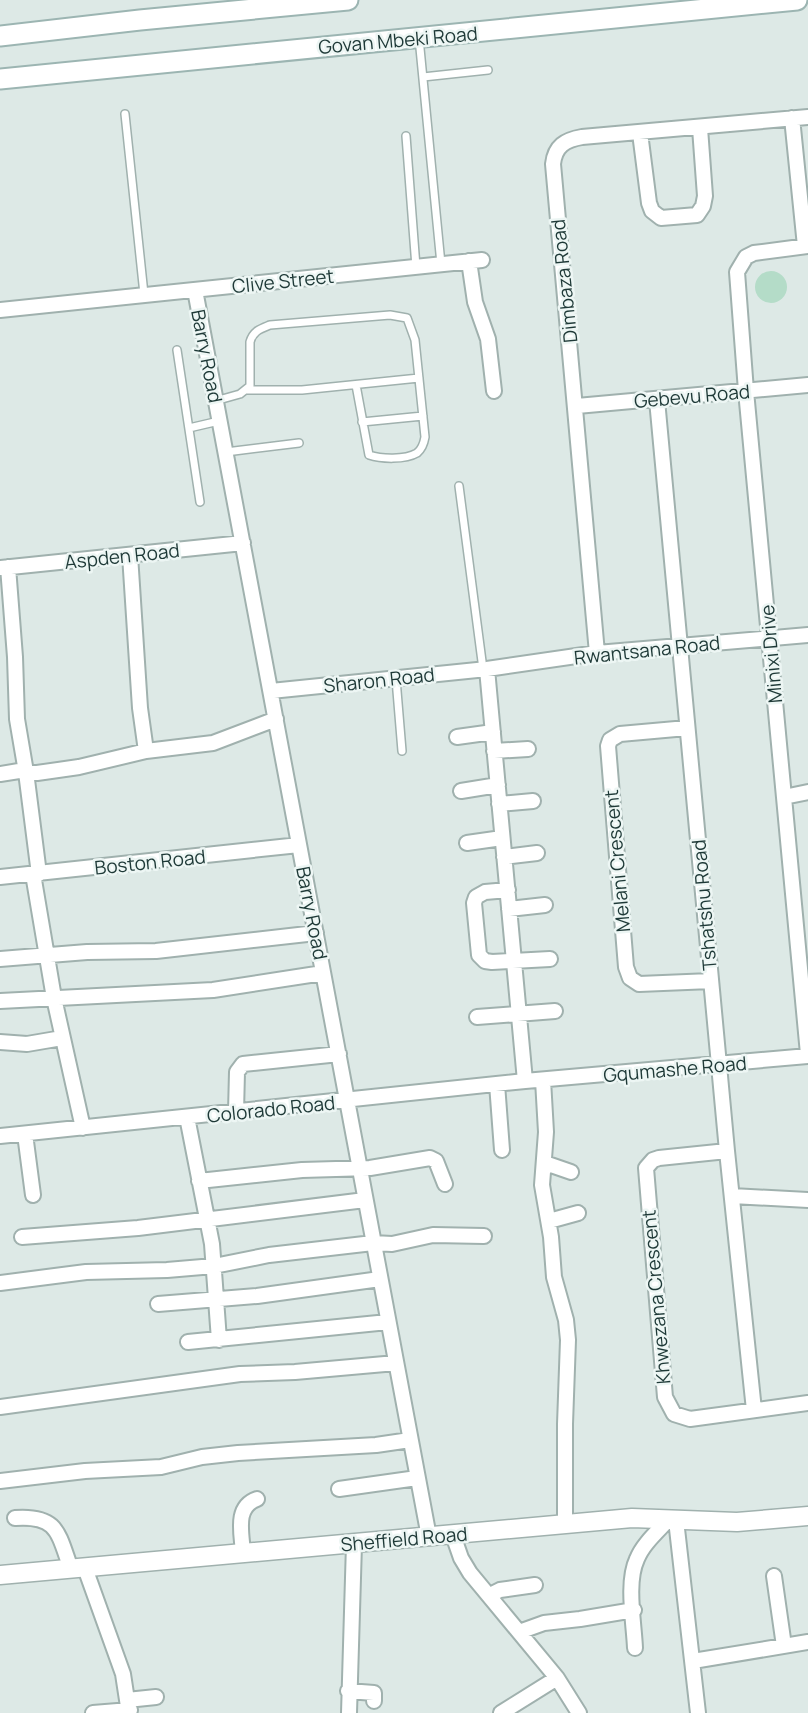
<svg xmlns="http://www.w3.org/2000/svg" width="808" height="1713" viewBox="0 0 808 1713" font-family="Manrope,sans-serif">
<rect width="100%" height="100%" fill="#dde9e6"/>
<!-- green -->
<path fill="#b4dcc8" d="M755 287a16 16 0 1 1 32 0a16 16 0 1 1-32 0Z"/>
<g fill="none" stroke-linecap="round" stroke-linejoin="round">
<defs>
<path id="service" d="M 419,38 L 441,264
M 423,77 L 488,70
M 125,114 L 144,294
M 406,136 L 416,267
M 177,350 L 200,502
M 247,390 L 302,390 L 419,378
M 215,401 L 240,394 L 250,386 L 250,342 C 253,331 260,329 270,325 L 390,315 L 407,318 L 415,340 L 425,437 C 424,443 422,449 417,453 C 405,460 381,459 369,455 L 356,385
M 362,422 L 423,416
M 189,428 L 219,421
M 226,452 L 299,443
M 459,486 L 483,669
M 396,679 L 402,751"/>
<path id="minor" d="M 792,118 L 805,246
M 640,133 L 649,203 L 652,211 L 661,218 L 697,215 L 703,206 L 705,196 L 700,128
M 808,246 L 754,253 L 746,257 L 737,272 L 746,391 L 808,1054
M 469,261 L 475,302 L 488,339 L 494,391
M 195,290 L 429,1537
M 0,310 L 482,260
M 657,400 L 727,1151 L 754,1410
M 577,406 L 808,385
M 130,555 L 140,708 L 146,751
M 8,567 L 15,657 L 17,719 L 26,772 L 39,874
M 1,568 L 243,543
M 597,653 L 553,164 C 555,146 565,140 582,137 L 808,117
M 487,669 L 525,1081
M 271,691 L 487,669 L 597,653 L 808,635
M 687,728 L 620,734 L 610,740 L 608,746 L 626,967 L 630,978 L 639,984 L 711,981
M 457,737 L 493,732
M 494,751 L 528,749
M 0,774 L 19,771 L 37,773 L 79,767 L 146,751 L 213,743 L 276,719
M 461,791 L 498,785
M 784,797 L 808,792
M 499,804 L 533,801
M 467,843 L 502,838
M 504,857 L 537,853
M 33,874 L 54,998 L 83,1128
M 0,877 L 299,845
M 508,890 L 485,892 L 476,897 L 474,903 L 479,955 L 485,961 L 492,962 L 550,959
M 509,909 L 545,905
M 0,959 L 87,952 L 156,951 L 316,933
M 0,1001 L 213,990 L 323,973
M 477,1017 L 555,1011
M 0,1042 L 27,1044 L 62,1038
M 543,1080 L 546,1132 L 542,1185 L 551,1237 L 554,1277 L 566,1320 L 568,1340 L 565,1424 L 565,1525
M 497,1084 L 502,1150
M 236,1112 L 237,1072 L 243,1064 L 339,1054
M 187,1117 L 212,1244 L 219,1340
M 25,1134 L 33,1195
M 0,1136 L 525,1081 L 808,1056
M 727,1151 L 659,1158 L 653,1160 L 646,1168 L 665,1397 L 674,1414 L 690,1419 L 808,1403
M 545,1163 L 571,1172
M 199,1181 L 302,1170 L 370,1168 L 430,1158 L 436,1161 L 445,1184
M 732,1196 L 808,1200
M 549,1221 L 578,1213
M 22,1237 L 138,1228 L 365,1200
M 0,1283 L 86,1272 L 167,1270 L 214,1266 L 269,1255 L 373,1243 L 392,1244 L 433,1235 L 484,1236
M 158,1304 L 257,1296 L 380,1279
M 188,1342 L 388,1322
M 0,1407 L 240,1374 L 295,1372 L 396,1363
M 0,1481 L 85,1471 L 161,1467 L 202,1457 L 238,1453 L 376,1445 L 410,1440
M 339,1489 L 417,1478
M 15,1518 C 58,1515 58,1533 71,1569
M 676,1520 L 698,1713
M 453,1535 L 461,1558 L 470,1573 L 557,1678 L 579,1713
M 243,1553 C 242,1534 234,1507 257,1499
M 85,1568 L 123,1674 L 129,1713
M 774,1576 L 784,1646
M 490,1595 L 500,1590 L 535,1585
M 519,1632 L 544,1623 L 580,1619 L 634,1610
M 635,1648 C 634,1623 626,1582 637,1559 C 643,1544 657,1532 668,1520
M 693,1661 L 808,1642
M 348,1691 L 374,1693 L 374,1701
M 127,1700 L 156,1697
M 93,1713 L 130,1710
M 349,1713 L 354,1544
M 501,1713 L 557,1678"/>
<path id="tertiary" d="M 0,1575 L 632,1518 L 737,1522 L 808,1516"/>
<path id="secondary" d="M 0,36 L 140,20 L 348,0
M 0,79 L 797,0"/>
</defs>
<!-- service casing -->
<use href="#service" stroke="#a0b1ae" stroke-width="10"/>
<!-- minor casing -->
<use href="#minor" stroke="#a0b1ae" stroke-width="18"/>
<!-- tertiary casing -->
<use href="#tertiary" stroke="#a0b1ae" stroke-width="21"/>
<!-- secondary casing -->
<use href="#secondary" stroke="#9cb5b2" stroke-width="23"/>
<!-- service -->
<use href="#service" stroke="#fff" stroke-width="7"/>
<!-- minor -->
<use href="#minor" stroke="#fff" stroke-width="14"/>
<!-- tertiary -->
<use href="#tertiary" stroke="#fff" stroke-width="18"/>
<!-- secondary -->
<use href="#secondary" stroke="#fff" stroke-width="19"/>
</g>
<g text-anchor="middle" stroke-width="5" stroke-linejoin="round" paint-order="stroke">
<!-- street labels -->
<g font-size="19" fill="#1e3937" stroke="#edf6f4">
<text transform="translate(398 40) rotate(-5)" y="7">Govan Mbeki Road</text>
<text transform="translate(283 281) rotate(-6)" y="7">Clive Street</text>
<text transform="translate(564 281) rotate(-96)" y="7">Dimbaza Road</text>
<text transform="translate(207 356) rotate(79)" y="7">Barry Road</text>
<text transform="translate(692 396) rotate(-5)" y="7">Gebevu Road</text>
<text transform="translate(122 556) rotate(-6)" y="7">Aspden Road</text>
<text transform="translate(647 650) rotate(-6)" y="7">Rwantsana Road</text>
<text transform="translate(771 654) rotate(-95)" y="7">Minixi Drive</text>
<text transform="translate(379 680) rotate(-6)" y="7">Sharon Road</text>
<text transform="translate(617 861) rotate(-95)" y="7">Melani Crescent</text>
<text transform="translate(150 862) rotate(-6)" y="7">Boston Road</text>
<text transform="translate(704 905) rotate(-95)" y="7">Tshatshu Road</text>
<text transform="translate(312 913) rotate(79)" y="7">Barry Road</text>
<text transform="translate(675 1069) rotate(-5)" y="7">Gqumashe Road</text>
<text transform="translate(271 1109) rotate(-6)" y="7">Colorado Road</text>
<text transform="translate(656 1297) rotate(-95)" y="7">Khwezana Crescent</text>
<text transform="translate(404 1539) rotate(-5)" y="7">Sheffield Road</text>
</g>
</g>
</svg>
